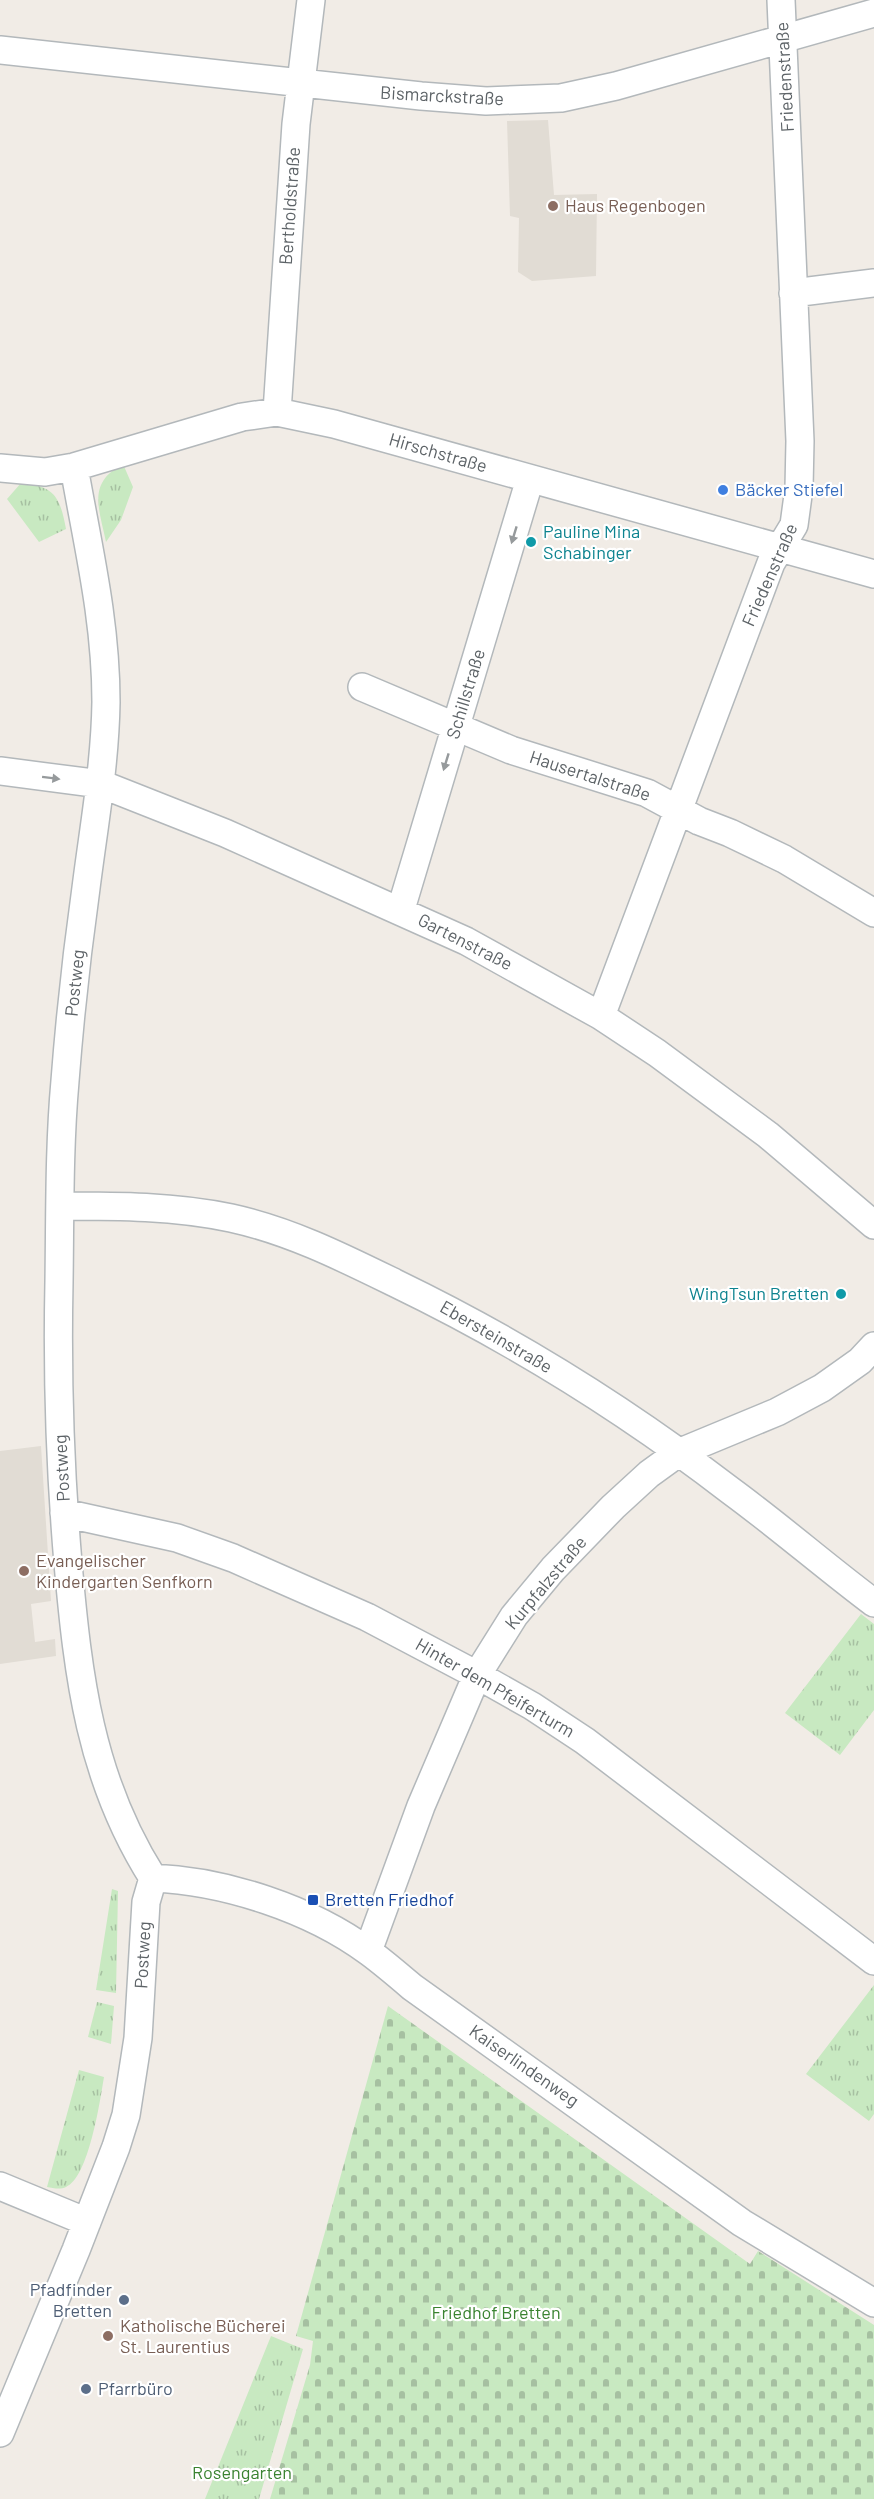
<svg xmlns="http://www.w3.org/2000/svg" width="874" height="2499" viewBox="0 0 874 2499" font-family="Barlow,sans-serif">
<defs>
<pattern id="grass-tufts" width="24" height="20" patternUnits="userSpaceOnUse" patternTransform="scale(1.5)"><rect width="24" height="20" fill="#c8e9c1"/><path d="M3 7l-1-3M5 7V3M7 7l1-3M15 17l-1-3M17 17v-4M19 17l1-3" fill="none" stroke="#a6c0a1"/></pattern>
<pattern id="cemetery-stones" width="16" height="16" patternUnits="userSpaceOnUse" patternTransform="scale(1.5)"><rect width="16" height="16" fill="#c8e9c1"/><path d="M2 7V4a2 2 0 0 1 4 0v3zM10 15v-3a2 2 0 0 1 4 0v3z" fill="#a6c0a1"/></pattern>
</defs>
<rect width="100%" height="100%" fill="#f1ece6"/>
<!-- education -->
<path fill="#e1dcd4" d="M 548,120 L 554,195 L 597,194 L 596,276 L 532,281 L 518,272 L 519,218 L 510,216 L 507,121 Z
M 41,1446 L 51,1601 L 31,1604 L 35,1642 L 55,1639 L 56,1656 L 0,1664 L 0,1451 Z"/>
<!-- grass -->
<path fill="url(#grass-tufts)" d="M 123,464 L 133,487 L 121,520 L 106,542 C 99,508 87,483 123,464 Z
M 21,483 C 55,486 60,497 66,529 L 39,542 L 7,499 Z
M 861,1614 L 874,1624 L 874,1710 L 840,1755 L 785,1713 Z
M 112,1889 L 118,1891 L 116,1993 L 96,1990 Z
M 874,1985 L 874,2114 L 869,2121 L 806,2074 Z
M 97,2002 L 114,2006 L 111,2044 L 88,2037 Z
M 79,2070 L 104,2077 C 100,2101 89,2177 66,2187 C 60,2190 53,2188 47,2187 Z
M 271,2336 L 303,2349 L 259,2499 L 205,2499 Z"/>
<!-- cemetery -->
<path fill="url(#cemetery-stones)" d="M 388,2006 L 750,2264 L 758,2251 L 874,2325 L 874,2499 L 270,2499 L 310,2365 L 313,2341 L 296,2336 Z"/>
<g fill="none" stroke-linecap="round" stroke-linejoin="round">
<defs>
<path id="street" d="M 0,50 L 421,96 L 486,101 L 561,98 L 616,86 L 874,13
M 793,293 L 874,283
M 277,412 L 296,124 L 311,0
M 0,468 L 45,472 L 74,467 L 242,417 L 277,412 L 334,424 L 874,574
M 362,687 L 511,750 L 647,793 L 699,821 L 730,833 L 784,859 L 874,913
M 0,771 L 101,784 L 225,833 L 466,941 L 601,1016 L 657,1053 L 768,1135 L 874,1225
M 401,909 L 530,479
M 601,1016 L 771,563 L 794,525 L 799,488 L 800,441 L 781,0
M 60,1206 C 118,1206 174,1206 231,1218 C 290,1231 342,1257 395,1283 C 513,1340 627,1411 731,1491 C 780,1527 826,1567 874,1603
M 64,1513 L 177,1538 L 233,1558 L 367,1617 L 477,1675 L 532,1706 L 585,1741 L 874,1961
M 153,1878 C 225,1881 311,1909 369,1952 C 384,1963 398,1975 412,1987 L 742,2223 L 874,2303
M 368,1951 L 421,1806 L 477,1675 L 514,1616 L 553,1569 L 613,1507 L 649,1474 L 678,1453 L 777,1412 L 822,1388 L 860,1361 L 874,1346
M 0,2186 L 87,2222
M 0,2433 L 76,2250 L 116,2147 L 126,2115 L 138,2038 L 146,1902 L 153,1878 C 90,1779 78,1677 68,1563 C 60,1469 57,1376 59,1282 C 60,1215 59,1148 65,1081 C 70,1016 77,952 86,888 C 94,825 105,765 106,702 C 106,620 88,547 74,467"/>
</defs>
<!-- street casing -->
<use href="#street" stroke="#b3b8bb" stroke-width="30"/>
<!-- street -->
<use href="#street" stroke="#fff" stroke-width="27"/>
</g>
<!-- one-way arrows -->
<defs><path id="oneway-solid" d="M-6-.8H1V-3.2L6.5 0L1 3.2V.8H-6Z" transform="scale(1.5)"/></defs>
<g fill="#969a9c">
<use href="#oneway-solid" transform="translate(514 535) rotate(107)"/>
<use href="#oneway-solid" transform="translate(446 762) rotate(107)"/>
<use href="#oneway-solid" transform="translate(51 778) rotate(7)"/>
</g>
<!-- markers -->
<g fill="#8d6e63" stroke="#fff" stroke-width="2">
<circle cx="553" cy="206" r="6"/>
<circle cx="24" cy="1571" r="6"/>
<circle cx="108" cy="2336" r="6"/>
</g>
<circle fill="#3f7fe0" stroke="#fff" stroke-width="2" cx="723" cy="490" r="6"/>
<g fill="#0f9aa8" stroke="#fff" stroke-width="2">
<circle cx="531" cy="542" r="6"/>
<circle cx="841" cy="1294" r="6"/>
</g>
<rect fill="#1a4fb4" stroke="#fff" stroke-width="2" x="307" y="1894" width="12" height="12" rx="3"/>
<g fill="#5c6f8a" stroke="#fff" stroke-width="2">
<circle cx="124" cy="2300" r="6"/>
<circle cx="86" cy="2389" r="6"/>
</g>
<g text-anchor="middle" stroke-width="4.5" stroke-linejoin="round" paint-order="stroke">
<!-- street labels -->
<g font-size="18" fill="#5d6367" stroke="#fff">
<text transform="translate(785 77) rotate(-93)" y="6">Friedenstraße</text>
<text transform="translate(442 96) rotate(3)" y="6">Bismarckstraße</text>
<text transform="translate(290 206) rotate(-86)" y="6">Bertholdstraße</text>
<text transform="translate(438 453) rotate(16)" y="6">Hirschstraße</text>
<text transform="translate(770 575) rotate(-66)" y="6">Friedenstraße</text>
<text transform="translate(466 694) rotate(-73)" y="6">Schillstraße</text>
<text transform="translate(590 776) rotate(18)" y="6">Hausertalstraße</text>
<text transform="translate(465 942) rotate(27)" y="6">Gartenstraße</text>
<text transform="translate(75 983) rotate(-84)" y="6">Postweg</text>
<text transform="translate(496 1337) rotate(30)" y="6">Ebersteinstraße</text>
<text transform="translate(62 1468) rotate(-93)" y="6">Postweg</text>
<text transform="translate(546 1583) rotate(-50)" y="6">Kurpfalzstraße</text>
<text transform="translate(495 1688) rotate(30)" y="6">Hinter dem Pfeiferturm</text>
<text transform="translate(143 1955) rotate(-87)" y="6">Postweg</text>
<text transform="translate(524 2066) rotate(35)" y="6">Kaiserlindenweg</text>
</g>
<!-- education labels -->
<g font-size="18" fill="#785e54" stroke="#fff" text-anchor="start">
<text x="565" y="212">Haus Regenbogen</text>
<text x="36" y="1567">Evangelischer<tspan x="36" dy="21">Kindergarten Senfkorn</tspan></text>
<text x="120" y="2332">Katholische Bücherei<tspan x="120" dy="21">St. Laurentius</tspan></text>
</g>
<!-- shop labels -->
<g font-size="18" fill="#366cbe" stroke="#fff" text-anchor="start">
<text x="735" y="496">Bäcker Stiefel</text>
</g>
<!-- culture labels -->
<g font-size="18" fill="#0d838f" stroke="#fff" text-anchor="start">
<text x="543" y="538">Pauline Mina<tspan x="543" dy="21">Schabinger</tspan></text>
<text x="829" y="1300" text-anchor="end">WingTsun Bretten</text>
</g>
<!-- transit labels -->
<g font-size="18" fill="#164399" stroke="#fff" text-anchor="start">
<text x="325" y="1906">Bretten Friedhof</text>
</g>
<!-- service labels -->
<g font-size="18" fill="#4e5e75" stroke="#fff" text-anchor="end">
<text x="112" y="2296">Pfadfinder<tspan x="112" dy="21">Bretten</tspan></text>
<text x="98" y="2395" text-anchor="start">Pfarrbüro</text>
</g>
<!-- park labels -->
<g font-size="18" fill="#3a8330" stroke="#fff">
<text x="496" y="2319">Friedhof Bretten</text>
<text x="242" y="2479">Rosengarten</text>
</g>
</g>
</svg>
